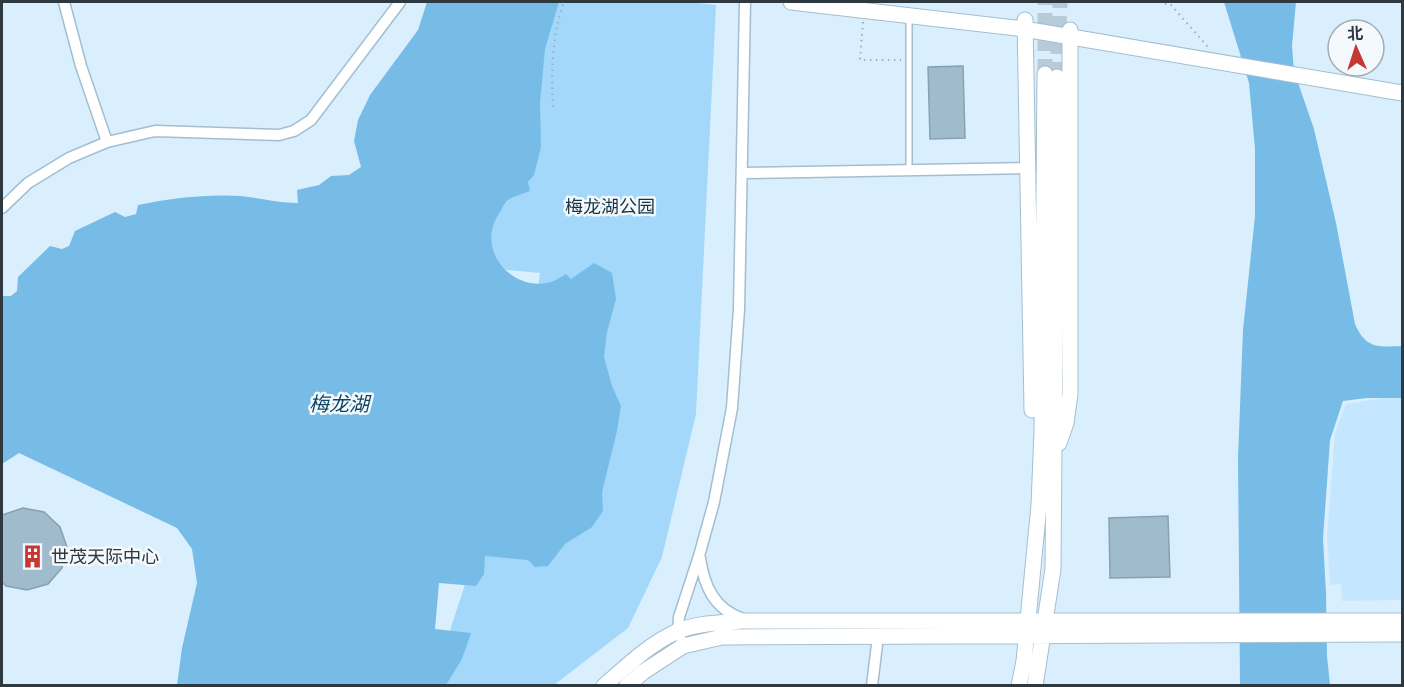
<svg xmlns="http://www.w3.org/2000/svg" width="1404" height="687" viewBox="0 0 1404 687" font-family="'Roboto Condensed','Noto Sans SC',sans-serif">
<rect width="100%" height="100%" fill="#d9effe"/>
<!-- built -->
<path fill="#c4e7ff" d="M 1391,397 L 1402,397 L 1402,600 L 1342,601 L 1341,584 L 1330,585 L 1327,535 L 1335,433 L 1346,404 Z"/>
<!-- green -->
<path fill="#a3d8fa" d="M 544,2 L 687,2 L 716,5 L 696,414 L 662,557 L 628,628 L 554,685 L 428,686 L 433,682 L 478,545 L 529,351 L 540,273 L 496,269 L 479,241 Z"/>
<!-- water -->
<path fill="#76bce7" d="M 427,2 L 559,2 L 545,49 L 540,103 L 541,147 L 534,175 L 528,182 L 530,191 C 523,194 514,196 508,200 C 504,203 501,211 498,215 C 475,252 515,295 554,281 C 558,279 562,276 566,274 L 571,279 L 594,263 L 612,273 L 616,299 L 607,332 L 604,357 L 612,386 L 621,406 L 617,431 L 602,492 L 603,511 L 592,527 L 565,544 L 548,566 L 535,567 L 528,560 L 485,556 L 484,574 L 476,586 L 439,583 L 435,629 L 471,633 L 462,659 L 446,685 L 177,685 L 182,648 L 197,583 L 192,549 L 177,528 L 19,453 L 2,464 L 2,296 L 11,296 L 17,291 L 18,277 L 50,246 L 62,249 L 69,246 L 75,231 L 115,212 L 125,217 L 136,214 L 138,205 C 172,198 206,194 241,196 C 260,198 278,203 298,203 L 297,190 L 319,185 L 331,176 L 349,175 L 361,167 L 354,141 L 358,120 L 370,95 L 418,30 Z
M 1224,2 L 1296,2 L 1292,46 L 1294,71 L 1314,129 L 1336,223 L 1355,324 C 1366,349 1378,347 1402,346 L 1402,398 L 1367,398 L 1343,401 L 1330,440 L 1323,539 L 1326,593 L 1327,656 L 1330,685 L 1240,685 L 1238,458 L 1243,330 L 1255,216 L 1255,149 L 1249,83 Z"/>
<!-- building -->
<path fill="#a0bbcc" stroke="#87a1b2" stroke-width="1.5" d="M 963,66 L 965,138 L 930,139 L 928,67 Z
M 23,508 L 44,512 L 60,527 L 67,547 L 62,568 L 48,584 L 27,590 L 6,586 L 2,582 L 2,515 Z
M 1168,516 L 1170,577 L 1110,578 L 1109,518 Z"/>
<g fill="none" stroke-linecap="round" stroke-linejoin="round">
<!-- secondary-tunnel -->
<path stroke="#b7cad8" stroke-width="15" stroke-dasharray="15 8" stroke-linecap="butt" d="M 1045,74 L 1045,2
M 1057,77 L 1060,2"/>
<defs>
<path id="lane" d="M 909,16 L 909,169"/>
<path id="street" d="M 64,2 L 81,66 L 107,142
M 743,173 L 1027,168
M 2,208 L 28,183 L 69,158 L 107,142 L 155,131 L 279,135 L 294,131 L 311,120 L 400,2
M 700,558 C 704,586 714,609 743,619
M 680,637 L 678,631 L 679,617 L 699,556 L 714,502 L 732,408 L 739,309 L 745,2
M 872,686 L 878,636"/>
<path id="secondary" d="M 791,2 L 1024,29 L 1402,93
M 1025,20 L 1032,410
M 1059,443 L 1066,423 L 1070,394 L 1070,30
M 604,686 C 627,666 648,645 676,632 C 696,623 720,623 741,621 L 1402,621
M 627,686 L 643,672 L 683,646 L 722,637 L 1402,634
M 1019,686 L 1024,661 L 1039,505 L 1042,431 L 1045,74
M 1035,686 L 1053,569 L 1057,77"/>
</defs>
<!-- lane casing -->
<use href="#lane" stroke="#a3bed0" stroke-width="8"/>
<!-- street casing -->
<use href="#street" stroke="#a3bed0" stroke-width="13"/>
<!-- secondary casing -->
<use href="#secondary" stroke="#a3bed0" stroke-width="17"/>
<!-- path -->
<path stroke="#9caeba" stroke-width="2" stroke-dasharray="1.5 4.5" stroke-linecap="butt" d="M 1159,2 L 1171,5 L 1208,47
M 863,22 L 860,60 L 901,60
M 553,107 C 551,71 552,35 564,2"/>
<!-- lane -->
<use href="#lane" stroke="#fff" stroke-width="5"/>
<!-- street -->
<use href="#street" stroke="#fff" stroke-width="10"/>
<!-- secondary -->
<use href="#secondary" stroke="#fff" stroke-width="15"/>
</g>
<!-- icons -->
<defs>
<symbol id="building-bare" viewBox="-9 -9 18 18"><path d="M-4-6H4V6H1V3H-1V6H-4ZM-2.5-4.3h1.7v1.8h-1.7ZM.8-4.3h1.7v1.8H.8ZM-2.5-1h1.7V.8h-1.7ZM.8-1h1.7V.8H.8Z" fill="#c53732" stroke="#f4f9fd" stroke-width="2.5" paint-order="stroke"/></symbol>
</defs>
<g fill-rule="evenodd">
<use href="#building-bare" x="16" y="540" width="33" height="33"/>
</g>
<g text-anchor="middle" stroke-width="5" stroke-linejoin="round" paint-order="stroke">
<!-- park labels -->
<g font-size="18" fill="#153446" stroke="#f4f9fd">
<text x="610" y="213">梅龙湖公园</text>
</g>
<!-- poi labels -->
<g font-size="18" fill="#2d383f" stroke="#f4f9fd" text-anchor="start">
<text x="51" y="563">世茂天际中心</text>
</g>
<!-- water labels -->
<g font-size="20" font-style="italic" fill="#0d4663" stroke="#f4f9fd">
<text x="339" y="411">梅龙湖</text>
</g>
</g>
<!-- border -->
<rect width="1404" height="687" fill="none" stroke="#2d383f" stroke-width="6"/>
<!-- north arrow -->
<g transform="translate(1356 48) rotate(357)"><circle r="28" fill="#f4f9fd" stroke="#a4acb1" stroke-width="1.5"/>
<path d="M0-4.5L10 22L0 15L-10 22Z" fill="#c53732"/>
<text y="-9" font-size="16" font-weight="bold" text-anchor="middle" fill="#2d383f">北</text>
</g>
</svg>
